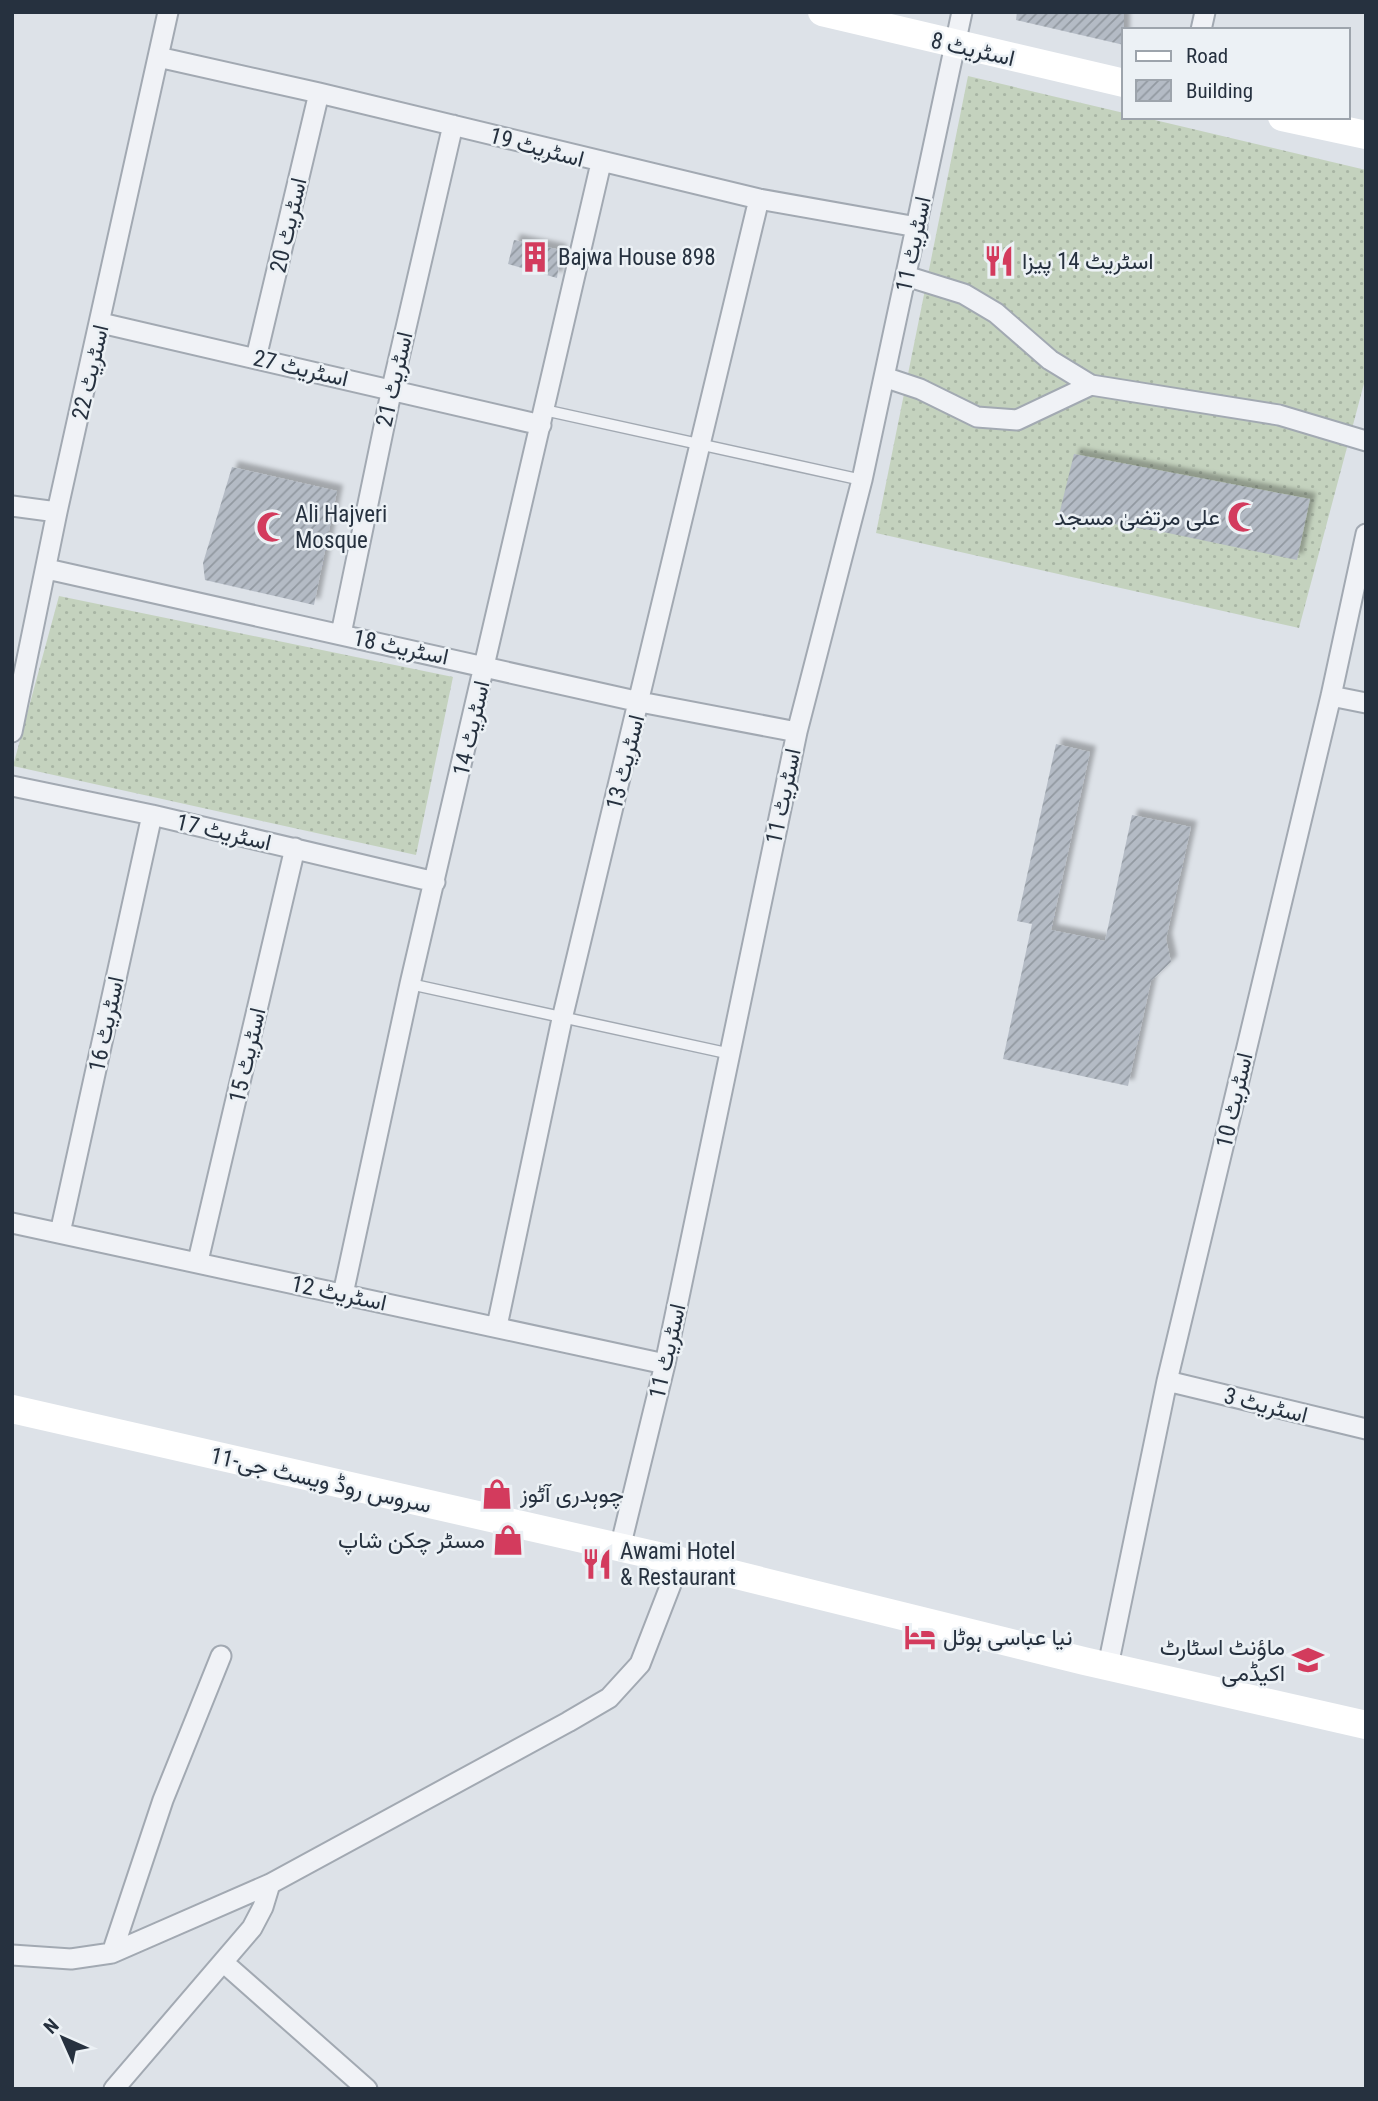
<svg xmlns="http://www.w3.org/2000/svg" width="1378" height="2101" viewBox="0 0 1378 2101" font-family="'Roboto Condensed',Vazirmatn,sans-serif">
<defs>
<pattern id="grass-dots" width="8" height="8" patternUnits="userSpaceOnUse" patternTransform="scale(1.75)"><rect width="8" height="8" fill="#c4d2be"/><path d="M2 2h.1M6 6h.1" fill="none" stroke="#a8b5a4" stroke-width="1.8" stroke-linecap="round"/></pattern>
<pattern id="building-hatch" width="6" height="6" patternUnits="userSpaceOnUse" patternTransform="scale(1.75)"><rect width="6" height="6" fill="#b4bbc5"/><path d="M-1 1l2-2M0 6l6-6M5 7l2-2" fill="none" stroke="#9299a1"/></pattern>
<filter id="shadow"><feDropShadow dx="6" dy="-6" stdDeviation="2" flood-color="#0004"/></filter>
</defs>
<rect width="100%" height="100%" fill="#dde2e8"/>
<!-- grass -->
<path fill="url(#grass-dots)" d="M 968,76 L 1124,113 L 1124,117 L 1142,117 L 1366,170 L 1366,376 L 1299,628 L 876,533 Z
M 59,596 L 453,677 L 416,855 L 13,766 Z"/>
<!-- building -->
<path fill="url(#building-hatch)" filter="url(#shadow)" d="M 1017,12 L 1124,12 L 1124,45 L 1016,20 Z
M 514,240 L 561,250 L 557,278 L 508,264 Z
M 1074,454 L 1310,499 L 1297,560 L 1168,533 L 1059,515 Z
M 232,467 L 337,491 L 314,605 L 205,580 L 203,563 Z
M 1056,744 L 1090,752 L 1051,930 L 1105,941 L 1132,815 L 1191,827 L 1166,939 L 1171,962 L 1151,981 L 1128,1086 L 1003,1059 L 1032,924 L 1017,921 Z"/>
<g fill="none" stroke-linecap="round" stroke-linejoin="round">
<defs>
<path id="lane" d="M 544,410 L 862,480
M 410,984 L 731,1054"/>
<path id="street" d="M 1201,30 L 1205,12
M 158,57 L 319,93 L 759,199 L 917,227
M 906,276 L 964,294 L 996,313 L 1050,360 L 1091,385 L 1279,415 L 1366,441
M 101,323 L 541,425
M 256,358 L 319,93
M 884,377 L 920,389 L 977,417 L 1017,420 L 1091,385
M 12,506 L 57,512
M 47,569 L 640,702 L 797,732
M 341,634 L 392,388 L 453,125
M 1331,696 L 1366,703
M 12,732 L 57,512 L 168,12
M 12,786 L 152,815 L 435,882
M 12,1223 L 665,1364
M 60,1233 L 152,815
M 198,1261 L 295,848
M 343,1294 L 410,984 L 601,163
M 497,1326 L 562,1019 L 759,199
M 1167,1381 L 1366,1429
M 620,1548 L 665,1364 L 797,732 L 862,480 L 962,12
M 1108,1666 L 1167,1381 L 1331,696 L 1366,534
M 112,1953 L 163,1800 L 221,1656
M 12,1955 L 71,1959 L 112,1953 L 270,1884 L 568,1722 L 609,1698 L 640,1664 L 680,1561
M 223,1962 L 367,2089
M 114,2089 L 252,1928 L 263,1907 L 270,1884"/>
</defs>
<!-- lane casing -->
<use href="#lane" stroke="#a2a9b2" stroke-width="13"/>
<!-- street casing -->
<use href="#street" stroke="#a2a9b2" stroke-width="23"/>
<!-- lane -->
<use href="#lane" stroke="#f0f2f6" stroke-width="10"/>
<!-- street -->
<use href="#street" stroke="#f0f2f6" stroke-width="19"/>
<!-- secondary -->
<path stroke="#fff" stroke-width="28" d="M 822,12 L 1124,83
M 1282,117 L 1366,135
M 12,1409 L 680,1561 L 1084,1661 L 1366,1725"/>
</g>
<!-- icons -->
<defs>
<symbol id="building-bare" viewBox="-9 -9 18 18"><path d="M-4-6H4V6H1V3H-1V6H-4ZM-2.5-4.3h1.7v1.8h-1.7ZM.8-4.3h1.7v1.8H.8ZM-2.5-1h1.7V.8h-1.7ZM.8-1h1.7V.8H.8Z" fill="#d33b5d" stroke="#ecf1f5" stroke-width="2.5" paint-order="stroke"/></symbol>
<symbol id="restaurant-bare" viewBox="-9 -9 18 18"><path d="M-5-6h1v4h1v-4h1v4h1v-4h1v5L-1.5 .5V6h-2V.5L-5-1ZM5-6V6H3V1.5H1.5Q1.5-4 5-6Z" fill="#d33b5d" stroke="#ecf1f5" stroke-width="2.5" paint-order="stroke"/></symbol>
<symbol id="mosque-bare" viewBox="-9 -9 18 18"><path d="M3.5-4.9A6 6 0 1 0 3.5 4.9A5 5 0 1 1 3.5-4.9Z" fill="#d33b5d" stroke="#ecf1f5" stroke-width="2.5" paint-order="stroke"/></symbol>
<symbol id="shop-bare" viewBox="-9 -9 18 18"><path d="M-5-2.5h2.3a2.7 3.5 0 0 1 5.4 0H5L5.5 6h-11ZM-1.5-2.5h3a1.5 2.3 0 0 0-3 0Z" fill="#d33b5d" stroke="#ecf1f5" stroke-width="2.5" paint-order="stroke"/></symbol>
<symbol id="hotel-bare" viewBox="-9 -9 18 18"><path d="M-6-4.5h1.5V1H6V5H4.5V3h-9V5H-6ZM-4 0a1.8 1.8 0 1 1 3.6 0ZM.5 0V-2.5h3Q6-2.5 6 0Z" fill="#d33b5d" stroke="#ecf1f5" stroke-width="2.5" paint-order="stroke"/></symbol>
<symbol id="school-bare" viewBox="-9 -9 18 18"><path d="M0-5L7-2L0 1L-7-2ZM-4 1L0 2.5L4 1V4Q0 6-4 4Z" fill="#d33b5d" stroke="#ecf1f5" stroke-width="2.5" paint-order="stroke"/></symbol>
</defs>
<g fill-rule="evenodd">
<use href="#building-bare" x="513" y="235" width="44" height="44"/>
<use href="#restaurant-bare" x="977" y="239" width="44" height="44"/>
<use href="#mosque-bare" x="1221" y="495" width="44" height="44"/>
<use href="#mosque-bare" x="250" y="505" width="44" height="44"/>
<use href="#shop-bare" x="475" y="1472" width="44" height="44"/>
<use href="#shop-bare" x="486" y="1518" width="44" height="44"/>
<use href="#restaurant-bare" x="575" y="1542" width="44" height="44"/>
<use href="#hotel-bare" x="898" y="1615" width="44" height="44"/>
<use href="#school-bare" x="1286" y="1638" width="44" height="44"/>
</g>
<g text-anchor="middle" stroke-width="5" stroke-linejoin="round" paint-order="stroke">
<!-- street labels -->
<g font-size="23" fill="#26313f" stroke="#ecf1f5">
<text transform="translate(973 49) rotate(13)" y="8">اسٹریٹ 8</text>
<text transform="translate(537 147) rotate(15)" y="8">اسٹریٹ 19</text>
<text transform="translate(288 225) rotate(-77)" y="8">اسٹریٹ 20</text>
<text transform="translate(913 244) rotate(-78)" y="8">اسٹریٹ 11</text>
<text transform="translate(301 368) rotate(13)" y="8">اسٹریٹ 27</text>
<text transform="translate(90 372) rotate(-77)" y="8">اسٹریٹ 22</text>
<text transform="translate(394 379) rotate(-77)" y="8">اسٹریٹ 21</text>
<text transform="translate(401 647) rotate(12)" y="8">اسٹریٹ 18</text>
<text transform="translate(471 728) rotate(-77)" y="8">اسٹریٹ 14</text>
<text transform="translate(625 762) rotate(-76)" y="8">اسٹریٹ 13</text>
<text transform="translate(783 796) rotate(-78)" y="8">اسٹریٹ 11</text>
<text transform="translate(224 832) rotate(13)" y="8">اسٹریٹ 17</text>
<text transform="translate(106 1024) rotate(-78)" y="8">اسٹریٹ 16</text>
<text transform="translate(247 1055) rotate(-77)" y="8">اسٹریٹ 15</text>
<text transform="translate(1234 1100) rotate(-77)" y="8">اسٹریٹ 10</text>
<text transform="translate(339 1293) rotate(12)" y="8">اسٹریٹ 12</text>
<text transform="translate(667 1351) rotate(-77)" y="8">اسٹریٹ 11</text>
<text transform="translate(1266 1405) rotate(14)" y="8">اسٹریٹ 3</text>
<text transform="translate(321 1480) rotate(13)" y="8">سروس روڈ ویسٹ جی-11</text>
</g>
<!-- poi labels -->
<g font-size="23" fill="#26313f" stroke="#ecf1f5" text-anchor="start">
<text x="558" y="265">Bajwa House 898</text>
<text x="1022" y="269">اسٹریٹ 14 پیزا</text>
<text x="295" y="522">Ali Hajveri<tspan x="295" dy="26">Mosque</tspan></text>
<text x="1220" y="525" text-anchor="end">علی مرتضیٰ مسجد</text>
<text x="520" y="1502">چوہدری آٹوز</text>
<text x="485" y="1548" text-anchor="end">مسٹر چکن شاپ</text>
<text x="620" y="1559">Awami Hotel<tspan x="620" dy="26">&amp; Restaurant</tspan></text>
<text x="943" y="1645">نیا عباسی ہوٹل</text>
<text x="1285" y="1655" text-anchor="end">ماؤنٹ اسٹارٹ<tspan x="1285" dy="26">اکیڈمی</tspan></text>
</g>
</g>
<!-- border -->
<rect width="1378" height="2101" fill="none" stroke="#26313f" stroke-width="28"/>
<!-- legend -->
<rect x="1122" y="28" width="228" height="91" fill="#ecf1f5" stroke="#9da4ac" stroke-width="2"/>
<rect x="1136" y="51" width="35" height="10" fill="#ffffff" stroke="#9da4ac" stroke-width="2"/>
<text x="1186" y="63" font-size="21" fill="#26313f">Road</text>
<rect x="1136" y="80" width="35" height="21" fill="url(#building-hatch)" stroke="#9da4ac" stroke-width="2"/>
<text x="1186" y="98" font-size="21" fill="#26313f">Building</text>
<!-- north arrow -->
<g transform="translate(63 2038) rotate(315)" stroke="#ecf1f5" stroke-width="5" paint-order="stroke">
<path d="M0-5L12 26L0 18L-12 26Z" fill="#26313f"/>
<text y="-10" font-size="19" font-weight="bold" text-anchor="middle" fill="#26313f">N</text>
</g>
</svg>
